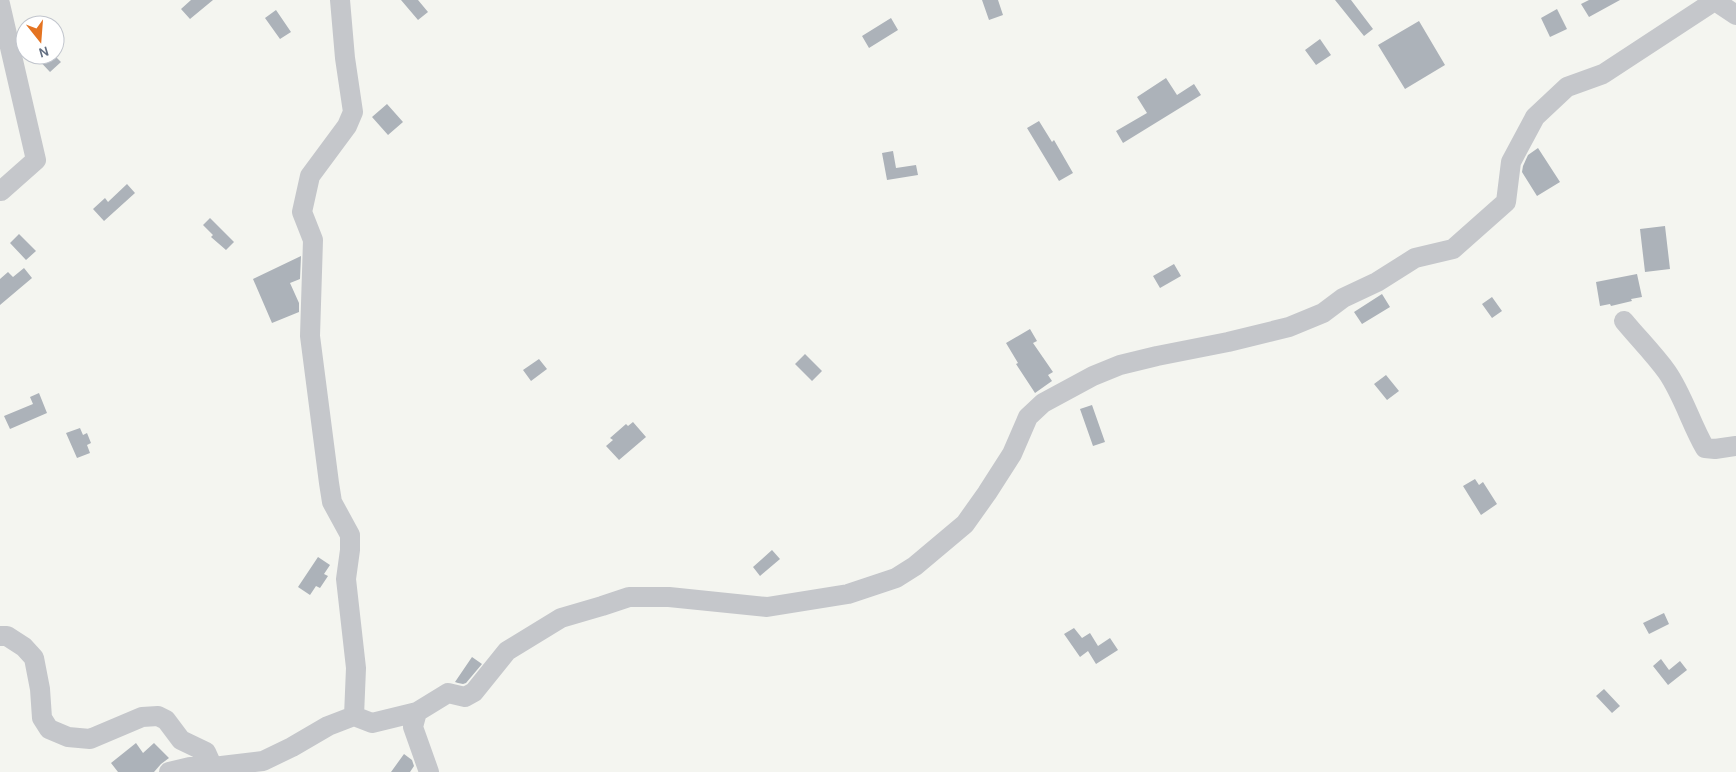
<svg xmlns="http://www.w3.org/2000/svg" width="1736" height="772" viewBox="0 0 1736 772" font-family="Karla,sans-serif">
<rect width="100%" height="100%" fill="#f4f5f0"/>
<!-- building -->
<path fill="#acb2b9" d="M 191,0 L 213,0 L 190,19 L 181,9 Z
M 401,0 L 418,0 L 428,12 L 418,20 Z
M 982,0 L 998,0 L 1003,15 L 989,20 Z
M 1335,0 L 1351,0 L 1373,29 L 1364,36 Z
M 1589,0 L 1620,0 L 1589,17 L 1581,4 Z
M 1557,9 L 1567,29 L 1550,37 L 1541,18 Z
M 276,10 L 291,32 L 280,39 L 265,18 Z
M 891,18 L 898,30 L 869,48 L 862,36 Z
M 1419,21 L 1445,65 L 1405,89 L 1378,45 Z
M 1320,39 L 1331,55 L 1316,65 L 1305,50 Z
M 34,55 L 54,55 L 61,62 L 50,72 Z
M 1166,78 L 1177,95 L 1194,84 L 1201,95 L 1123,143 L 1116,131 L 1147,113 L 1137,97 Z
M 387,104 L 403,122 L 388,135 L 372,117 Z
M 1039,121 L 1052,142 L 1054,140 L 1073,173 L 1059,181 L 1027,128 Z
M 1538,148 L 1560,182 L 1537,196 L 1522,172 L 1523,166 L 1528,155 Z
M 893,151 L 896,168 L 916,165 L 918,175 L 887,180 L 882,153 Z
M 127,184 L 135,193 L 104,221 L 93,209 L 105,198 L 108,202 Z
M 210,218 L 234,242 L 226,250 L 211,237 L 213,235 L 203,225 Z
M 1665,226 L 1670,269 L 1645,272 L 1640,229 Z
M 19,234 L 36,251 L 26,260 L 10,243 Z
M 301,256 L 300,279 L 290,283 L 299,303 L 299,312 L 272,323 L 253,279 Z
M 1174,264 L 1181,276 L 1160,288 L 1153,276 Z
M 24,268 L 32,278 L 0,305 L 0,279 L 8,272 L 13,277 Z
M 1637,274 L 1642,297 L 1631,299 L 1632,301 L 1611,306 L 1610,304 L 1600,306 L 1596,282 Z
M 1382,294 L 1390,307 L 1362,324 L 1354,312 Z
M 1492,297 L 1502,311 L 1492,318 L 1482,304 Z
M 1030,329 L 1037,341 L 1033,343 L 1053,372 L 1048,375 L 1052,381 L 1035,393 L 1016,364 L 1018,363 L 1006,343 Z
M 805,354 L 822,371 L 812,381 L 795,364 Z
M 539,359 L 547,369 L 531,381 L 523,370 Z
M 1386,375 L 1399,391 L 1387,400 L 1374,384 Z
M 39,393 L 47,413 L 10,429 L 4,416 L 33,404 L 30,397 Z
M 1092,405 L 1105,442 L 1093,446 L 1080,409 Z
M 633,422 L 646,437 L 619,460 L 606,446 L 613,440 L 610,438 L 626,424 L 628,426 Z
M 80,428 L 83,435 L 87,433 L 91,443 L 87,445 L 90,453 L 77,458 L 66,433 Z
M 1475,479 L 1479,485 L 1483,482 L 1497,504 L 1481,515 L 1463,486 Z
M 772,550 L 780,559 L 760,576 L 753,567 Z
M 318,557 L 330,565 L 324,574 L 328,576 L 320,588 L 316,586 L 310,595 L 298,587 Z
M 1664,613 L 1669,624 L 1649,634 L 1643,623 Z
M 1074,628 L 1082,638 L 1090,633 L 1098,646 L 1110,638 L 1118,650 L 1096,664 L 1088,651 L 1080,657 L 1064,634 Z
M 472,657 L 482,664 L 466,683 L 463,684 L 458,683 L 455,682 Z
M 1661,659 L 1669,670 L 1680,661 L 1687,670 L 1668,685 L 1653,666 Z
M 1604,689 L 1620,706 L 1612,713 L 1596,696 Z
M 136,743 L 143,753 L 154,743 L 169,758 L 161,764 L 154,772 L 118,772 L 111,763 Z
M 404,754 L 412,760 L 414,766 L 410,772 L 391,772 Z"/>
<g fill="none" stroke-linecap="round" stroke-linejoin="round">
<!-- minor -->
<path stroke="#c5c7cb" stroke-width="20" d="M 340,0 L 345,58 L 353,112 L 347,126 L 310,176 L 302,212 L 313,240 L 310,336 L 329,483 L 332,502 L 350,535 L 350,550 L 346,579 L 356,668 L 354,716
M 1715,1 L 1736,15
M 0,4 L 36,160 L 1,191
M 1624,321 C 1638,338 1654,354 1667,372 C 1683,395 1691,424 1705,448 L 1715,449 L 1736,446
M 0,636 L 7,636 L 24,647 L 34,658 L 40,689 L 42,718 L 49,729 L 68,737 L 90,739 L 142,717 L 158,716 L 166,720 L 181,740 L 206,752 L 215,772
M 417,712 L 413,727 L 429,772
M 169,772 L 190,767 L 213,767 L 263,761 L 292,747 L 328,726 L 354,716 L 372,723 L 417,712 L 448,693 L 465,697 L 474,692 L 507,651 L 561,618 L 602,606 L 629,597 L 669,597 L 767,607 L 848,594 L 896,578 L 915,566 L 965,524 L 987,493 L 1012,454 L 1028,417 L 1043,403 L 1093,376 L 1120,365 L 1157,356 L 1228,342 L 1289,327 L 1323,313 L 1343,298 L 1377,282 L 1415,258 L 1453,249 L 1506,202 L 1511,162 L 1535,117 L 1567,87 L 1603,74 L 1716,0"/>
</g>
<!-- north arrow -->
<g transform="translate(40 40) rotate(163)"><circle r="24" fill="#ffffff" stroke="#c1c5cd"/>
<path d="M0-4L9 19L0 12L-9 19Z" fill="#e47321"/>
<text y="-8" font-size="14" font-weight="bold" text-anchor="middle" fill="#636f82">N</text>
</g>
</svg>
